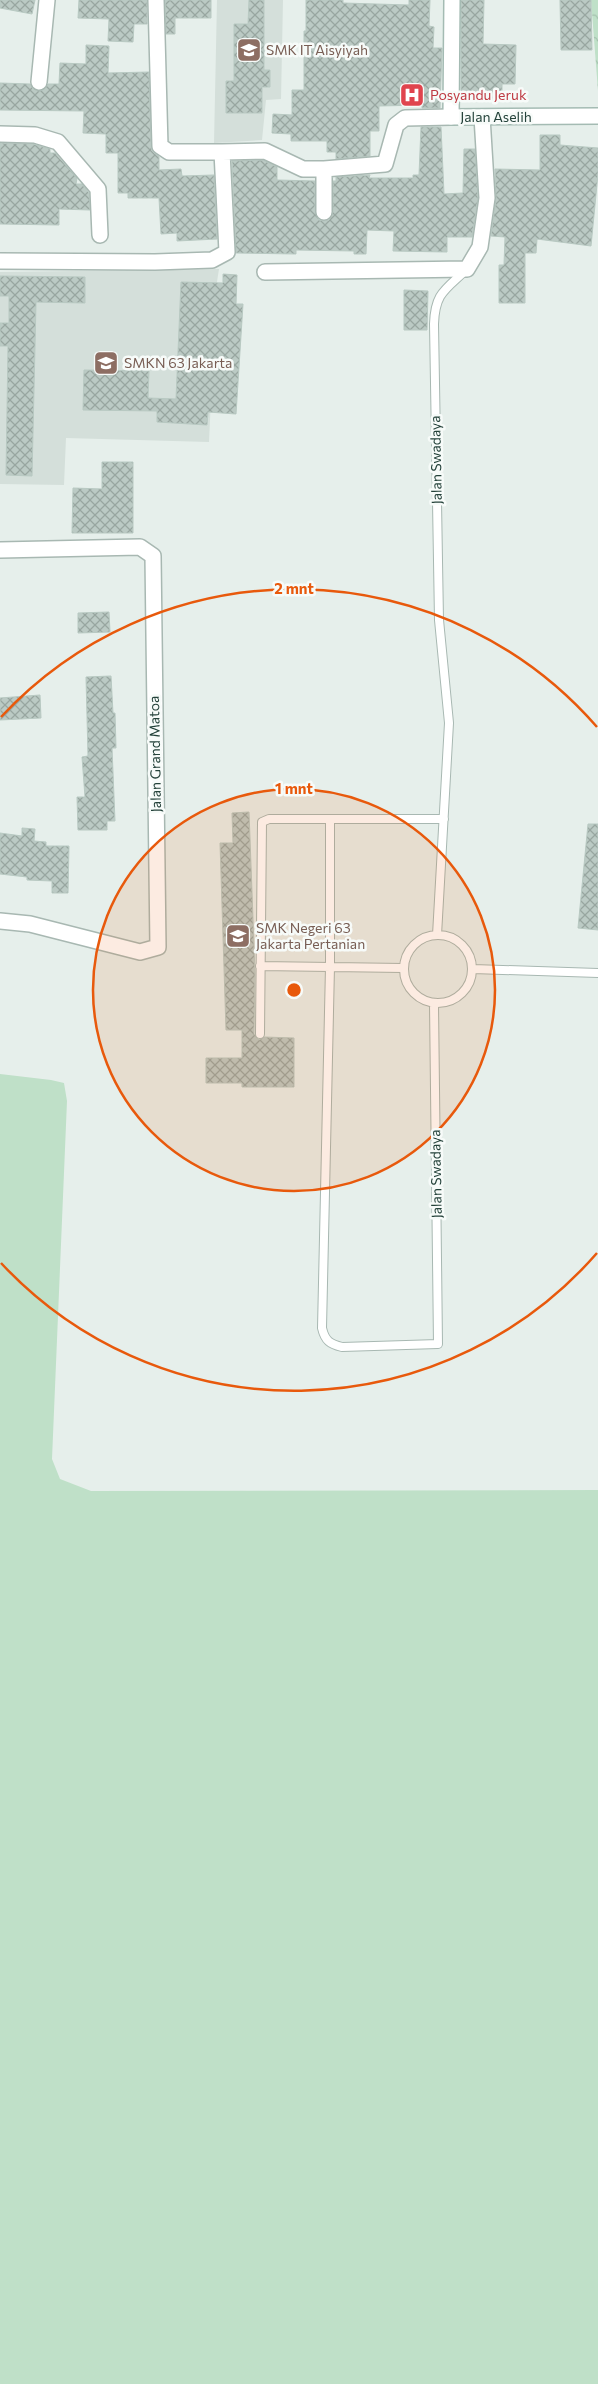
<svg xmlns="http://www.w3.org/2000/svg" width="598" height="2384" viewBox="0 0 598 2384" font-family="Commissioner,sans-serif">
<defs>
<pattern id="park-crowns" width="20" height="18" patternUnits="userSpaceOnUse" patternTransform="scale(1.25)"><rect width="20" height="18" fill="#bfe0c8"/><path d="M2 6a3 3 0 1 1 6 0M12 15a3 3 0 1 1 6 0" fill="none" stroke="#a4c1ad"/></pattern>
<pattern id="building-cross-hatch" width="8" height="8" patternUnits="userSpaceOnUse" patternTransform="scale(1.25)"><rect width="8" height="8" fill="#bbcac4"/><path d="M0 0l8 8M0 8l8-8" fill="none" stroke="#98a6a0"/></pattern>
</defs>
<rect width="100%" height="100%" fill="#e6efeb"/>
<!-- built -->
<path fill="#d4dfda" d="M 217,0 L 283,0 L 281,99 L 266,100 L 262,140 L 214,143 Z
M 219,269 L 216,288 L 209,442 L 66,438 L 64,485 L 0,484 L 0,272 Z"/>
<!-- grass -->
<path fill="#bfe0c8" d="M 0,1074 L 51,1080 L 64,1083 L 67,1101 L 52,1459 L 60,1479 L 91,1491 L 598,1490 L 598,2384 L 0,2384 Z"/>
<!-- park -->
<path fill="url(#park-crowns)" d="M 591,0 L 598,0 L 598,91 Z"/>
<!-- building -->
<path fill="url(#building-cross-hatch)" stroke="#b8c9c2" d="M 0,0 L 35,0 L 32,14 L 0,8 Z
M 79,0 L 147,0 L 147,24 L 134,24 L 133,42 L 108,41 L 109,19 L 78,18 Z
M 165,0 L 211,0 L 211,18 L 175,18 L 175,34 L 166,34 Z
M 249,0 L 264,0 L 264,70 L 270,70 L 270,87 L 262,87 L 262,113 L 226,113 L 226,81 L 234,81 L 234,24 L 248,24 Z
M 306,0 L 343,0 L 343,3 L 409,5 L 409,0 L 430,0 L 429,26 L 434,27 L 433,48 L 442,48 L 440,108 L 422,108 L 422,105 L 379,106 L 379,131 L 370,131 L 370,156 L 336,159 L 336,152 L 327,152 L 327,141 L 291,141 L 291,134 L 272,133 L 273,114 L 292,115 L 292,90 L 304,90 L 304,31 L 306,31 Z
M 461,0 L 484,0 L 483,44 L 516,45 L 515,84 L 502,84 L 502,101 L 465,100 L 465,92 L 461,92 Z
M 560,0 L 591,0 L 592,50 L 561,50 Z
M 86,45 L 109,46 L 108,73 L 149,72 L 151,146 L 152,151 L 159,157 L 159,170 L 181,169 L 182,176 L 214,175 L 217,239 L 177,241 L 177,233 L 161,234 L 159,198 L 128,198 L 128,193 L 118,193 L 118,153 L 106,153 L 106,134 L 83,133 L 84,111 L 0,110 L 0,83 L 30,84 L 33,89 L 39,91 L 43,90 L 48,84 L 59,84 L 60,63 L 86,64 Z
M 421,127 L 441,127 L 444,194 L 463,193 L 464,149 L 475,149 L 478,198 L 472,237 L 447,237 L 447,252 L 393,251 L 394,231 L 367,230 L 366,254 L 354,254 L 354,251 L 296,250 L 296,254 L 236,253 L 232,161 L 263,160 L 277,167 L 277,180 L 315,181 L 315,212 L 319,220 L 324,221 L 329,220 L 333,212 L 333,181 L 336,181 L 336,177 L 370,175 L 369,178 L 413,178 L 413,175 L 419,175 Z
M 540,135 L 560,135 L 560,145 L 598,148 L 598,174 L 591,246 L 537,239 L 536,253 L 525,253 L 525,303 L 499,303 L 499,265 L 504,265 L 505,237 L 491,236 L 496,199 L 495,169 L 540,170 Z
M 0,143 L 33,144 L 50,149 L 50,153 L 55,153 L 77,178 L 76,184 L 82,184 L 89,193 L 90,210 L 59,209 L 59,225 L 0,224 Z
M 223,274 L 237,275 L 236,304 L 243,304 L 236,414 L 208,412 L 207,425 L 157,422 L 157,411 L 83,410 L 84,370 L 149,371 L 148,398 L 176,399 L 181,282 L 223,283 Z
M 0,276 L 85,277 L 85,303 L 36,302 L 32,476 L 6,475 L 8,346 L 0,346 L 0,323 L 9,323 L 9,296 L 0,296 Z
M 404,290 L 428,291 L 427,330 L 404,330 Z
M 102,462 L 133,462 L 133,533 L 72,533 L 73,488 L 102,489 Z
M 109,612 L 110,632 L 78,633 L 78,613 Z
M 111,676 L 113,713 L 115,713 L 116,748 L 112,748 L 115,821 L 107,821 L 107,830 L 78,830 L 77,797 L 85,797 L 82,757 L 88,756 L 86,677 Z
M 40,695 L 41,718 L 0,720 L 0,698 Z
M 249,812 L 255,973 L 254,1034 L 259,1040 L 264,1037 L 294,1038 L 294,1087 L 242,1087 L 242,1083 L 206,1083 L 206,1058 L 242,1058 L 242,1030 L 226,1030 L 220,843 L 233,843 L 232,813 Z
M 588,824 L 598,824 L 598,930 L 578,928 Z
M 22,828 L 35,829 L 34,841 L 46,842 L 46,846 L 69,846 L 68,893 L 52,893 L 52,881 L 27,880 L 27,877 L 0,874 L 0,833 L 22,836 Z"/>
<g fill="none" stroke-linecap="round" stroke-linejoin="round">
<defs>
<path id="lane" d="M 330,819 L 330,967 L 322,1328 C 325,1341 330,1344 342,1347 L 438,1344 L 434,1004
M404 969a34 34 0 1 1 68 0a34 34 0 1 1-68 0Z
M 437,935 L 449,723 L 439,620 L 434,324 C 435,293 445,290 466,270
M 260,966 L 403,968
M 473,969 L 598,973
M 260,1034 L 262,822 L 269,819 L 444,819"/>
<path id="street" d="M 156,0 L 160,146 L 169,152 L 222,152
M 39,82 L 47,0
M 0,134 L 35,135 L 58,142 L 98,189 L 100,235
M 324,212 L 324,169 L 385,164 L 396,125 L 405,118 L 451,117
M 0,261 L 155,262 L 212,260 L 227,252 L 222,152 L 265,151 L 303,169 L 324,169
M 265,272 L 467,269 L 480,247 L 487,198 L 482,117
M 0,550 L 140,547 L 153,556 L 158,947 L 140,952 L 30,924 L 0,921"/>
<path id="secondary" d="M 452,0 L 451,117 L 598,116"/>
</defs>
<!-- lane casing -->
<use href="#lane" stroke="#a8b8b2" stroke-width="10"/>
<!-- street casing -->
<use href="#street" stroke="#a8b8b2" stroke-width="18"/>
<!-- secondary casing -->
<use href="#secondary" stroke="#a4bbb3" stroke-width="18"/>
<!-- lane -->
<use href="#lane" stroke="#fff" stroke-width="8"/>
<!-- street -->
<use href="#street" stroke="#fff" stroke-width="15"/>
<!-- secondary -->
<use href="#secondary" stroke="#fff" stroke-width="15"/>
</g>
<!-- distance rings -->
<circle cx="294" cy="990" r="201" fill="#e8590c" fill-opacity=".12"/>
<g fill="none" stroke="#e8590c" stroke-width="2.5">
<circle cx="294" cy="990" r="201"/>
<path d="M597 1253A401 401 0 0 1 1 1263M1 717A401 401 0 0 1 597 727"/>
</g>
<!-- icons -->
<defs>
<symbol id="school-square" viewBox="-11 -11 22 22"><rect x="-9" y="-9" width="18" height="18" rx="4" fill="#8d6e63" stroke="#f7fbf9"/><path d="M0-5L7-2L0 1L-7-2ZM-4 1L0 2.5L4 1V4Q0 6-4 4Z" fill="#fff"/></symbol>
<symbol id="hospital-square" viewBox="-11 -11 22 22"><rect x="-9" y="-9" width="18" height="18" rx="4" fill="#e0444e" stroke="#f7fbf9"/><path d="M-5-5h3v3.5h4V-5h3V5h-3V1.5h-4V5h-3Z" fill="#fff"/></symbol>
</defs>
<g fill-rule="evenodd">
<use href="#school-square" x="235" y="36" width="28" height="28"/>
<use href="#hospital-square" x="398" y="81" width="28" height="28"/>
<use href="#school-square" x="92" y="349" width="28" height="28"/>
<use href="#school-square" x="224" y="922" width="28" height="28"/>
</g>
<g text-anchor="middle" stroke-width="5" stroke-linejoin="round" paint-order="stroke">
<!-- education labels -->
<g font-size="14" fill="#785e54" stroke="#f7fbf9" text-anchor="start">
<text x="266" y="55">SMK IT Aisyiyah</text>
<text x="124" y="368">SMKN 63 Jakarta</text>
<text x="256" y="933">SMK Negeri 63<tspan x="256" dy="16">Jakarta Pertanian</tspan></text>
</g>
<!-- health labels -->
<g font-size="14" fill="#be3a42" stroke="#f7fbf9" text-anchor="start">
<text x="430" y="100">Posyandu Jeruk</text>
</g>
<!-- street labels -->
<g font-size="14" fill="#24423a" stroke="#f7fbf9">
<text x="496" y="122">Jalan Aselih</text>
<text transform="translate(436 460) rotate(-91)" y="5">Jalan Swadaya</text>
<text transform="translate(155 754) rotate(-91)" y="5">Jalan Grand Matoa</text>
<text transform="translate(436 1174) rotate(-91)" y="5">Jalan Swadaya</text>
</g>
</g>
<circle cx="294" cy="990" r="8" fill="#e8590c" stroke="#f7fbf9" stroke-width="2.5"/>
<g font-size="15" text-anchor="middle" font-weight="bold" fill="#e8590c" stroke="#f7fbf9" stroke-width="5" stroke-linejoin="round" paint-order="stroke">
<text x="294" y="594">2 mnt</text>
<text x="294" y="794">1 mnt</text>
</g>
</svg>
